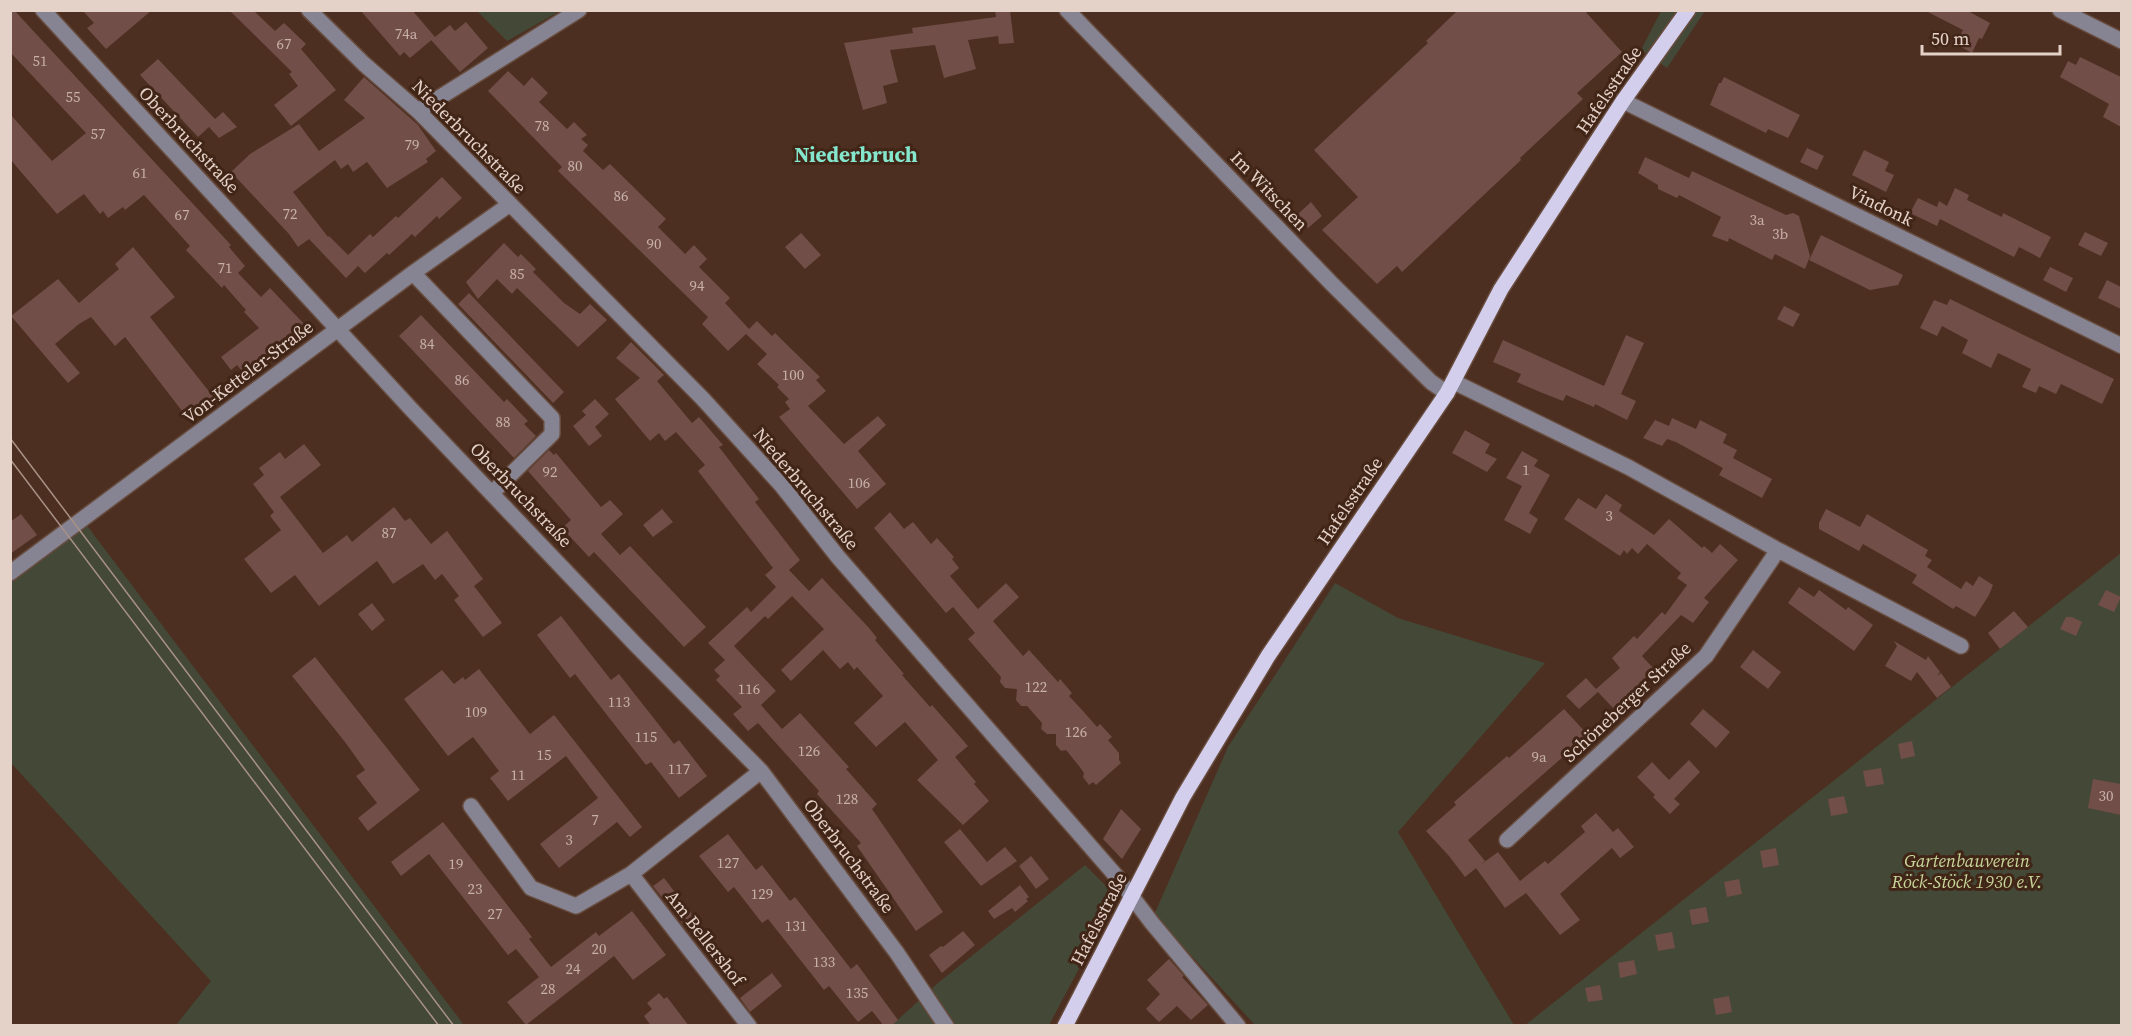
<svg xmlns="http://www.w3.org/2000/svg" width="2132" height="1036" viewBox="0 0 2132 1036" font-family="'Source Serif 4',serif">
<rect width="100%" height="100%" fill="#4c2f20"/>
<!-- green -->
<path fill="#444836" d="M 477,11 L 560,11 L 507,41 Z
M 1661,11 L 1705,11 L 1667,68 L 1641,50 Z
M 79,515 L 464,1025 L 176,1025 L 211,981 L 11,763 L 11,566 Z
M 2121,553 L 2121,1025 L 1524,1026 Z
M 1335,583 L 1398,618 L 1545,663 L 1398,832 L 1514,1025 L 1255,1025 L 1154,915 L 1228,747 Z
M 1085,865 L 1113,893 L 1113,905 L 1049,1025 L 891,1026 L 938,983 Z"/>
<!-- building -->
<path fill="#714e48" d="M 10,10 L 14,10 L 231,245 L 229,247 L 245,266 L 238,273 L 261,297 L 270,288 L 305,325 L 305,332 L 246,376 L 237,365 L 231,370 L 221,357 L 259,328 L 244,312 L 246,310 L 224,285 L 222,288 L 186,250 L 190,246 L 144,195 L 125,210 L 123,207 L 108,218 L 103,211 L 100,214 L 84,194 L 57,214 L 10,159 L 10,114 L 52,161 L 86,133 L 10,52 Z
M 82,10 L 152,10 L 106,49 L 87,28 L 94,23 Z
M 229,10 L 253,10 L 275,31 L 284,23 L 306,44 L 301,49 L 336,90 L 291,126 L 274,105 L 298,86 L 289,74 L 292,72 Z
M 360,10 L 412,10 L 435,37 L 410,58 L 404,52 L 400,56 Z
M 995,10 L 1010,10 L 1014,43 L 999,44 L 998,36 L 968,40 L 976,69 L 944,78 L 935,45 L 890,50 L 898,82 L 883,86 L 887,103 L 863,110 L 844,43 L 913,33 L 912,28 L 996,17 Z
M 1458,10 L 1584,10 L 1622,52 L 1577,93 L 1583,99 L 1520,158 L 1521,160 L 1402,272 L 1397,266 L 1377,284 L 1322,230 L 1358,197 L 1314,150 L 1428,43 L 1426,41 Z
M 1924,10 L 1966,10 L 1990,23 L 1982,39 L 1979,38 L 1972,53 L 1956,44 L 1963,30 Z
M 466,22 L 488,48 L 460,72 L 431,40 L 450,25 L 455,31 Z
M 2080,57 L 2121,77 L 2121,127 L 2103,117 L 2109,104 L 2060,77 L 2068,61 L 2076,65 Z
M 158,59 L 215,119 L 223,112 L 237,127 L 219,138 L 209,127 L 198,137 L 140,75 Z
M 508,71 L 524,86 L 532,77 L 548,93 L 539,102 L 567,129 L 574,122 L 587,135 L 581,139 L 588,145 L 583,151 L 603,170 L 610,164 L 666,219 L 658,227 L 685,254 L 694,245 L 707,259 L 699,267 L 730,298 L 725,303 L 749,329 L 757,321 L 772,336 L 775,333 L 820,377 L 816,380 L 826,391 L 808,406 L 844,444 L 878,416 L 886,425 L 858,451 L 886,484 L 857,509 L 779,417 L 790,409 L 785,402 L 789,399 L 777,387 L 779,385 L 757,364 L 767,354 L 746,334 L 728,351 L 702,324 L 708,317 L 558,171 L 562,167 L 488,91 Z
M 364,77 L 418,125 L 436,151 L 426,159 L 428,162 L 387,188 L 367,162 L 353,172 L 348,164 L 341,169 L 335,160 L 293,192 L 328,237 L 329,236 L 348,255 L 370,234 L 373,237 L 396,216 L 398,218 L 442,177 L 462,198 L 439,219 L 437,216 L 415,237 L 412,234 L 389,255 L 387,253 L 365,273 L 358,266 L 346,278 L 309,239 L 298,247 L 289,234 L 231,172 L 250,154 L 299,124 L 319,151 L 365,118 L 344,100 Z
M 1724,77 L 1800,115 L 1788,138 L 1768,129 L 1766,133 L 1710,105 L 1719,83 L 1721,83 Z
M 1807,148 L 1824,156 L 1817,170 L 1800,162 Z
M 1864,150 L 1889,162 L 1885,171 L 1894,175 L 1886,192 L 1852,175 Z
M 1645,157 L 1689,178 L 1692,171 L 1786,215 L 1793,213 L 1799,216 L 1810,256 L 1805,269 L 1775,254 L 1772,260 L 1729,238 L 1728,242 L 1712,236 L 1721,217 L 1679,195 L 1677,198 L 1658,189 L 1658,185 L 1638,173 Z
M 1955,188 L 1969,195 L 1967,200 L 2002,217 L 2003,213 L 2051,237 L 2040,258 L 2019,247 L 2014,257 L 1940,219 L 1937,226 L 1910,213 L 1918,198 L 1937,207 L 1939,201 L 1947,206 Z
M 1311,202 L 1322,216 L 1308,228 L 1297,215 Z
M 2085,232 L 2108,243 L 2101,256 L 2078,245 Z
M 801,233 L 821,255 L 805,269 L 785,247 Z
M 1821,235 L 1903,275 L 1898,285 L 1870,290 L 1809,260 Z
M 504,243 L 518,257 L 521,254 L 536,269 L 533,272 L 564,303 L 580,314 L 590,304 L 607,320 L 578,347 L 517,288 L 512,294 L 497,279 L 478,299 L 466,282 Z
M 133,247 L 175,297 L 150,317 L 215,399 L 189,420 L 125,337 L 115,346 L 91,317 L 79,324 L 55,344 L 80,373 L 68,383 L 11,316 L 58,279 L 79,303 L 119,269 L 115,264 Z
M 2050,267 L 2073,278 L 2066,292 L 2043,280 Z
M 2107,280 L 2121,287 L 2121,309 L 2098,298 Z
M 469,293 L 564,392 L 553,403 L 458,304 Z
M 1950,299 L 2114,379 L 2102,404 L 2061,384 L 2056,394 L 2039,386 L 2036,393 L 2022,387 L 2031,369 L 1998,353 L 1991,368 L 1962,353 L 1968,340 L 1942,326 L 1937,336 L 1920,328 L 1934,300 L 1947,305 Z
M 1784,306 L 1800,314 L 1793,327 L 1777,319 Z
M 421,315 L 504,402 L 507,399 L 528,421 L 524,424 L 536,436 L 514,458 L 399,336 Z
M 1626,335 L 1644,343 L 1621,394 L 1636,401 L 1627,420 L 1595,404 L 1594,407 L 1566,395 L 1563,401 L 1540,392 L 1517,382 L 1521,374 L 1493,362 L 1503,340 L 1604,386 Z
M 631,342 L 664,375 L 657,381 L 692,423 L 699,417 L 723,445 L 719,447 L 759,499 L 755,502 L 800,560 L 789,570 L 809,591 L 822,578 L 869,628 L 877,638 L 875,640 L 904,674 L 902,675 L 930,707 L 932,705 L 968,746 L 955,757 L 976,782 L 974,784 L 989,801 L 963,825 L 917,780 L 938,760 L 905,722 L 876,747 L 854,723 L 883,696 L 857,667 L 854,670 L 848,662 L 840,669 L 823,650 L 791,681 L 781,670 L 824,629 L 792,596 L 768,619 L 765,616 L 734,646 L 776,691 L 761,705 L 782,729 L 800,713 L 849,767 L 846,769 L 877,804 L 872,809 L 943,912 L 916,931 L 857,846 L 861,843 L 817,794 L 819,791 L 758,723 L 748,731 L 733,714 L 742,707 L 716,680 L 720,676 L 714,670 L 725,660 L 708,643 L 747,607 L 751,612 L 776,587 L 765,575 L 773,568 L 698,471 L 705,465 L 676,432 L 665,441 L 659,433 L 650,441 L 615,399 L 640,378 L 616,358 Z
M 595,399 L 609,414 L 595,427 L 602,436 L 589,446 L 573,426 L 586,415 L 582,411 Z
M 1672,418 L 1696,429 L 1700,420 L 1727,434 L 1723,443 L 1737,450 L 1733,458 L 1772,479 L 1762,498 L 1719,475 L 1723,468 L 1676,442 L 1667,439 L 1662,446 L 1643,438 L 1655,420 L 1669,426 Z
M 1465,430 L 1490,444 L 1485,453 L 1497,459 L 1487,472 L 1452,453 Z
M 304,444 L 321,465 L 280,497 L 323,553 L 347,535 L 352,542 L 394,507 L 405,521 L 410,518 L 431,544 L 447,531 L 483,579 L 474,586 L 502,623 L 483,637 L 454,600 L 459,596 L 442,574 L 435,580 L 423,564 L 393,584 L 377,561 L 319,606 L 295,575 L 271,593 L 244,559 L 281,530 L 270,516 L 274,512 L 253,484 L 264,475 L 259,468 L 280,452 L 285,459 Z
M 549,450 L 554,455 L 556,453 L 601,507 L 610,500 L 623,514 L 601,534 L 620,555 L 630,546 L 706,627 L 684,647 L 594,552 L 589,557 L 562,528 L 571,520 L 528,471 Z
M 1522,451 L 1538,460 L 1534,466 L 1550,475 L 1529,513 L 1538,519 L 1530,534 L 1504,520 L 1522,486 L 1506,478 Z
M 1606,494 L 1622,505 L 1619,511 L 1654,535 L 1669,519 L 1702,548 L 1704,546 L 1712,553 L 1720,544 L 1738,560 L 1704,598 L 1709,602 L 1693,623 L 1681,615 L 1642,656 L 1654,669 L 1628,695 L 1613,708 L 1598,692 L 1579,709 L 1566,696 L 1586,678 L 1596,689 L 1620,668 L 1612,658 L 1634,636 L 1637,639 L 1662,612 L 1665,615 L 1687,585 L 1677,578 L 1681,573 L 1647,544 L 1638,554 L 1632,548 L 1627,554 L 1624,550 L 1620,556 L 1564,519 L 1578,498 L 1596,509 Z
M 662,509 L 673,522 L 653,537 L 643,525 Z
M 1826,509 L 1860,527 L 1867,514 L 1928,550 L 1925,556 L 1932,560 L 1927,567 L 1961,589 L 1966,581 L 1973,586 L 1979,576 L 1993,585 L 1989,595 L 1975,617 L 1956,606 L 1953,609 L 1912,583 L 1917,575 L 1863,544 L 1859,551 L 1819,529 L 1819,523 Z
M 890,512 L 904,529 L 913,522 L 931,544 L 937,538 L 954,557 L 952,559 L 959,568 L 950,576 L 978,609 L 1006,583 L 1019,597 L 993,621 L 1023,656 L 1029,650 L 1058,682 L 1060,679 L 1072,693 L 1069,696 L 1083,711 L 1097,727 L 1100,724 L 1112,737 L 1108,740 L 1119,753 L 1119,760 L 1121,763 L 1096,785 L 1093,782 L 1089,785 L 1083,777 L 1084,773 L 1079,766 L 1066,750 L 1061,751 L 1056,745 L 1056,734 L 1047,734 L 1041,729 L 1042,723 L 1027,706 L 1021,706 L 1016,700 L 1017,689 L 1005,688 L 1000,682 L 1001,677 L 968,639 L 975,633 L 953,607 L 946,613 L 874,528 Z
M 21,514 L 37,535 L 10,554 L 10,522 Z
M 1799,587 L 1814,597 L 1819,590 L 1846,610 L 1848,607 L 1873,625 L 1854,651 L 1788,603 Z
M 2106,590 L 2121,597 L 2114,612 L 2098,605 Z
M 372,603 L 385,620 L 372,631 L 358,614 Z
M 2014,611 L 2028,627 L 2000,649 L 1988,633 Z
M 561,616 L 611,680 L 619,674 L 674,744 L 679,740 L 707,776 L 679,798 L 651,762 L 646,765 L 575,674 L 570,678 L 537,635 Z
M 2066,617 L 2072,617 L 2082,622 L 2076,636 L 2060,629 Z
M 1894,641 L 1926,660 L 1928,656 L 1940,672 L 1937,676 L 1941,673 L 1951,687 L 1937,698 L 1917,672 L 1911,681 L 1885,666 L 1897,646 Z
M 1753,650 L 1781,672 L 1768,689 L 1740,667 Z
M 315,657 L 420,790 L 368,831 L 358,818 L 377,803 L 356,776 L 365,770 L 345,742 L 292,676 Z
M 479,669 L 530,734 L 554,715 L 642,827 L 630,837 L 617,822 L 559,868 L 540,844 L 598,798 L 566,756 L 508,801 L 490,778 L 499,771 L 473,737 L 448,756 L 404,699 L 442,670 L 454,684 L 463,677 L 465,680 Z
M 1564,709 L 1588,735 L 1468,840 L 1485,861 L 1465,877 L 1449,856 L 1426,831 L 1456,805 L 1454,802 L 1507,756 L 1509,758 Z
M 1703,709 L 1730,732 L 1716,748 L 1690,724 Z
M 1912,741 L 1915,756 L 1901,759 L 1898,744 Z
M 1689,760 L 1700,772 L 1674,799 L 1680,804 L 1670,814 L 1653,797 L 1655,795 L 1637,777 L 1652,762 L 1669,780 Z
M 1881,768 L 1884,784 L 1866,787 L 1863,771 Z
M 2093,779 L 2121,784 L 2121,815 L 2088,808 Z
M 1844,796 L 1848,813 L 1831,816 L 1828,799 Z
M 1121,809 L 1141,829 L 1122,859 L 1103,839 Z
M 1596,813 L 1613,832 L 1618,828 L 1634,847 L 1620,858 L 1612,848 L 1560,894 L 1580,920 L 1560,935 L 1526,893 L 1505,908 L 1476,868 L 1498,852 L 1520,881 L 1545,861 L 1548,864 L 1585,832 L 1581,826 Z
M 443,822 L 532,937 L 529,939 L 551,967 L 596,932 L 599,936 L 632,911 L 666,955 L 633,980 L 614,956 L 526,1025 L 507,1002 L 539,977 L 516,949 L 508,955 L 429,854 L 401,876 L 391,862 Z
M 960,829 L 987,862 L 1005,847 L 1017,861 L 981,886 L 944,842 Z
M 728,834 L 756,870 L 762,865 L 790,901 L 795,897 L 851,969 L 857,964 L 898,1020 L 891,1026 L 884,1026 L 872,1011 L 858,1022 L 829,986 L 824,990 L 768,919 L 762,923 L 734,887 L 728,892 L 699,856 Z
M 1776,848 L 1779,865 L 1763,868 L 1760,851 Z
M 1031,856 L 1049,879 L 1036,889 L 1019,866 Z
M 664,878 L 695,918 L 684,926 L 653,886 Z
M 1739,879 L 1742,894 L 1727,897 L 1724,882 Z
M 1020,885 L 1029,897 L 1026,899 L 1028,901 L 1015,912 L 1012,908 L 994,919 L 988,911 Z
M 1706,907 L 1709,922 L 1692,925 L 1689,910 Z
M 963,931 L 975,945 L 942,973 L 929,955 L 941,946 L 943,947 Z
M 1672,932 L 1675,948 L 1658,951 L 1655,935 Z
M 1169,959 L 1184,976 L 1182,977 L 1208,1005 L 1191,1020 L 1177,1006 L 1159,1022 L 1146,1009 L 1160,994 L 1147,980 Z
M 1634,960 L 1637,974 L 1620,978 L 1618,963 Z
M 772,973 L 782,986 L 750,1012 L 740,998 Z
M 1600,985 L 1603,1000 L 1588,1002 L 1585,988 Z
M 659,993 L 664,999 L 667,997 L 689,1026 L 651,1026 L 644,1016 L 652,1009 L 647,1003 Z
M 1729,996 L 1732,1012 L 1716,1015 L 1713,999 Z"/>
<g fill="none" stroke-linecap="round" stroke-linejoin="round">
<defs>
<path id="minor" d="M 43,10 L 412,410 L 636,645 L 761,771 L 897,953 L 946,1026
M 309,10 L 364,64 L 418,111 L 703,399 L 782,486 L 838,557 L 1117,877 L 1152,923 L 1238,1026
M 1067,10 L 1332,284 L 1431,382 L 1447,393
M 2060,10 L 2122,41
M 1623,101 L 2122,346
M 418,111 L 579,10
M 413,273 L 552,418 L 552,434 L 492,493
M 1454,382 L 1628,467 L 1778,550 L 1961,646
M 10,573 L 413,273 L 510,204
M 471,806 L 531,888 L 576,906 L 631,874 L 761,771
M 1507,840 L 1706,656 L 1778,550
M 631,874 L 749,1026"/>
<path id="major" d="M 1065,1026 L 1183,797 L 1268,656 L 1447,393 L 1501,289 L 1623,101 L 1688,10"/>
</defs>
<!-- minor casing -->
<use href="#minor" stroke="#674c3e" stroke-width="18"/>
<!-- major casing -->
<use href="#major" stroke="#674c3e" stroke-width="18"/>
<!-- minor -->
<use href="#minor" stroke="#868392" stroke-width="15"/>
<!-- major -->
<use href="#major" stroke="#d4ceed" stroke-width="15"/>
<!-- tram -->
<path stroke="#a89186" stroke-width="1.5" d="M 10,438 L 454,1026
M 10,459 L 439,1026"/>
</g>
<g text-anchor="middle" stroke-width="6" stroke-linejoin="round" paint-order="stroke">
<!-- number labels -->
<g font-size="15" fill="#c7b0a8">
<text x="406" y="39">74a</text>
<text x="284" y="49">67</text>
<text x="40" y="66">51</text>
<text x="73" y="102">55</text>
<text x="542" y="131">78</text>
<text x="98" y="139">57</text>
<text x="412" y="150">79</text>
<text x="575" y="171">80</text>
<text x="140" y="178">61</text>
<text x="621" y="201">86</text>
<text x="290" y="219">72</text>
<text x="182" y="220">67</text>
<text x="1757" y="225">3a</text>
<text x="1780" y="239">3b</text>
<text x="654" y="249">90</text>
<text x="225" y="273">71</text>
<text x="517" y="279">85</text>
<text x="697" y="291">94</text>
<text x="427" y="349">84</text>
<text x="793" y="380">100</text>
<text x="462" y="385">86</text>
<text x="503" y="427">88</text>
<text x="1526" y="475">1</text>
<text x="550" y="477">92</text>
<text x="859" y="488">106</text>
<text x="1609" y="521">3</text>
<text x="389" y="538">87</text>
<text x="1036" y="692">122</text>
<text x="749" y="694">116</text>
<text x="619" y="707">113</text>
<text x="476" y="717">109</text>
<text x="1076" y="737">126</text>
<text x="646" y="742">115</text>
<text x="809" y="756">126</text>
<text x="544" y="760">15</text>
<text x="1539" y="762">9a</text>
<text x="679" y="774">117</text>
<text x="518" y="780">11</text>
<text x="2106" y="801">30</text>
<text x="847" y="804">128</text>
<text x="595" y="825">7</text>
<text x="569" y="845">3</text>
<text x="728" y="868">127</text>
<text x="456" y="869">19</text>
<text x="475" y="894">23</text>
<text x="762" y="899">129</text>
<text x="495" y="919">27</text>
<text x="796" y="931">131</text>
<text x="599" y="954">20</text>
<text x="824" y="967">133</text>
<text x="573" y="974">24</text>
<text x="548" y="994">28</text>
<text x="857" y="998">135</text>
</g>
<!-- street labels -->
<g font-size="18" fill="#e4d1c8" stroke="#412516">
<text transform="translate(1609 90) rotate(-56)" y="6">Hafelsstraße</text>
<text transform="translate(469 137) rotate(45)" y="6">Niederbruchstraße</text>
<text transform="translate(189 140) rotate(47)" y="6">Oberbruchstraße</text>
<text transform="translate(1269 191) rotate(46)" y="6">Im Witschen</text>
<text transform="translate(1881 206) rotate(26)" y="6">Vindonk</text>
<text transform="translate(248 372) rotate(-37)" y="6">Von-Ketteler-Straße</text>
<text transform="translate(806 489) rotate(50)" y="6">Niederbruchstraße</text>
<text transform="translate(521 495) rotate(46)" y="6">Oberbruchstraße</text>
<text transform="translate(1350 501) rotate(-56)" y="6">Hafelsstraße</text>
<text transform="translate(1627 702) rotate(-43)" y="6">Schöneberger Straße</text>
<text transform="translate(849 856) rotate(53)" y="6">Oberbruchstraße</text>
<text transform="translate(1099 919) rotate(-63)" y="6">Hafelsstraße</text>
<text transform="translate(705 938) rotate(52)" y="6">Am Bellershof</text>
</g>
<!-- park labels -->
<g font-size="18" font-style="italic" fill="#c8d69b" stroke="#412516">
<text x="1967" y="867">Gartenbauverein<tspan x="1967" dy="21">Röck-Stöck 1930 e.V.</tspan></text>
</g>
<!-- quarter labels -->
<g font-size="21" font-weight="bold" fill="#84e6cd" stroke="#412516">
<text x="856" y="162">Niederbruch</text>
</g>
</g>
<!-- border -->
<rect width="2132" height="1036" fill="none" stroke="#e4d1c8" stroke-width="24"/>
<!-- scale -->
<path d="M1922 45v9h138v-9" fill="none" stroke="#e4d1c8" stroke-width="3"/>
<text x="1931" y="45" font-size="18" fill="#e4d1c8" stroke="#412516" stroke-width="4.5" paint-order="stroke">50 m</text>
</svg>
